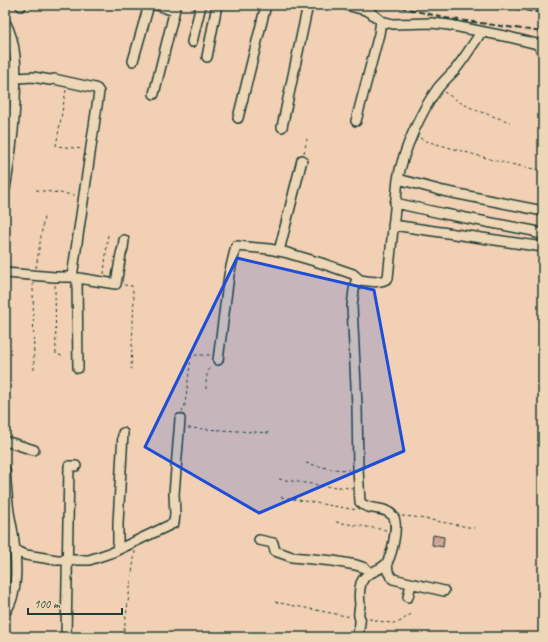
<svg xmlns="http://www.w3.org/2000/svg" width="548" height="642" viewBox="0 0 548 642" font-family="Caveat,sans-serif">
<defs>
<pattern id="building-hatch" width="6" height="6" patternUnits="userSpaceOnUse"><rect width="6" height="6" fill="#d5aa9a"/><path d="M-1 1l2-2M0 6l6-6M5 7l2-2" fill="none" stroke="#ac8c7e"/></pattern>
</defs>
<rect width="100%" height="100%" fill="#f1d0b4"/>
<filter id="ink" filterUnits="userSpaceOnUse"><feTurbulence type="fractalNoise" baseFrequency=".025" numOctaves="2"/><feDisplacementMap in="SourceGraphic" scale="8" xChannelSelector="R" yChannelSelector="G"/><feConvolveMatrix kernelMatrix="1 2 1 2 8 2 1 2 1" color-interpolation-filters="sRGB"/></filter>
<g filter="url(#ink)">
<!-- building -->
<path fill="url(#building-hatch)" stroke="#1f3d34" d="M 433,535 L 444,537 L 443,547 L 432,545 Z"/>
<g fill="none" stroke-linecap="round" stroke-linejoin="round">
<defs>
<path id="minor" d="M 157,5 L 174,11
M 346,5 L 365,10 L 370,12 L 381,21 L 393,24 L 432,23 L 449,25 L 509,37 L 537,44 L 543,52
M 21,6 L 21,5
M 5,22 C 18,45 16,74 15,100 C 14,130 10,160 5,189
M 192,42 L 201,5
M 207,57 L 217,5
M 133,61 L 149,5
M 17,78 L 33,77 L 50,80 L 54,79 L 95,88 L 97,89 L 99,92 L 72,277
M 154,94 L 176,5
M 238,118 L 266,5
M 356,121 L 379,34 L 381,21
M 282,127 L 308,5
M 398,179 L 443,191 L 543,211
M 395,203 L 445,214 L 534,231 L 536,233 L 543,234
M 393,225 L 543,247
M 279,251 L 302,160
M 5,273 L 55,277 L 72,277 L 103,282 L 116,284 L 121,254 L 123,248 L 124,240
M 77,278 L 78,368
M 218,360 L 229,275 L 236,246 L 269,249 L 284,252 L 321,263 L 353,274 L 360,280
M 5,441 L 34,450
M 5,469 C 6,483 7,498 9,512 C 10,519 12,526 13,534 C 16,557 20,593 5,612
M 259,540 L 273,543 L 275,551 L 292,557 L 333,561 L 356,565 L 365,568 L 369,572 L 369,573
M 117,550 L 118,542 L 118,523 L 123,433
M 15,551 L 26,555 L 57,560 L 89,560 L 113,552 L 174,523 L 175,514 L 174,494 L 180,419
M 387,562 L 388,572 L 393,579 L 444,591
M 408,597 L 411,584
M 66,637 L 69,466 L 76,466
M 357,637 C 358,632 360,627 360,622 C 361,616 360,622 359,616 C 358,613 360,608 360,604 C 359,597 359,590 361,583 C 366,571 376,573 385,565 C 392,558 399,524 393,516 C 384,505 369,512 360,502 L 358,469 L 357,406 L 352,306 L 354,290 L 356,281 L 360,280 C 369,281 380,284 388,278 L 398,179 C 403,151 421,111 438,88 C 443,82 449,76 455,70 C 464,59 472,46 480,34 L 483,32"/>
</defs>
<!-- minor casing -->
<use href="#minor" stroke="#1f3d34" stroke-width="12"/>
<!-- path -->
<path stroke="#1f3d34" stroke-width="1" stroke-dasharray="3 3" stroke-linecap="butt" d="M 66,90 L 56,146 L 83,149
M 444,92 L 463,104 L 478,111 L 510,122
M 420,138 L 426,141 L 497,161 L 543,171
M 304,153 L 307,139
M 36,190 L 75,195
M 36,268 L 44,217
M 104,274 L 108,234
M 33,283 L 34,370
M 55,285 L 56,354 L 62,356
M 124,285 L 132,286 L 134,298 L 131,369
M 206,389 C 206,381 206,371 212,365
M 182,412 L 185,405 L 191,357 L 195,355 L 211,355
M 188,428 L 271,433
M 306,463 L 331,469 L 349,470
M 279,479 L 325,486 L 352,488
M 281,497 L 357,510
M 402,516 L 414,517 L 474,528
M 336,522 L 386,530
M 275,602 L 351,617
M 369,619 C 379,620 390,625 399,622 C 405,620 406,615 413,614
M 123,637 L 131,581 L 135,551"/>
<!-- minor -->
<use href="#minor" stroke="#eed7b7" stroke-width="9"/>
<!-- rail -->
<path stroke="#1f3d34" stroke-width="2" stroke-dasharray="6 3" stroke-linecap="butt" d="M 392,5 L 445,18 L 543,32
M 490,5 L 543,13"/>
</g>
</g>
<!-- marked area -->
<path fill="#1d4ed8" fill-opacity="0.2" stroke="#1d4ed8" stroke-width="3" stroke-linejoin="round" d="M 237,258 L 374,290 L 404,451 L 259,513 L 145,447 Z"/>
<!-- margin -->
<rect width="548" height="642" fill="none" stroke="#eed7b7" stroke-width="20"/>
<rect x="10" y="10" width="528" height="622" fill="none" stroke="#1f3d34" stroke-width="1.5" filter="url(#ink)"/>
<!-- scale -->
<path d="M28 608v6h94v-6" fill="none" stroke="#1f3d34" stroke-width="2"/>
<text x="34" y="608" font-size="12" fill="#1f3d34" stroke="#eed7b7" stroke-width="3" paint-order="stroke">100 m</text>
</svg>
